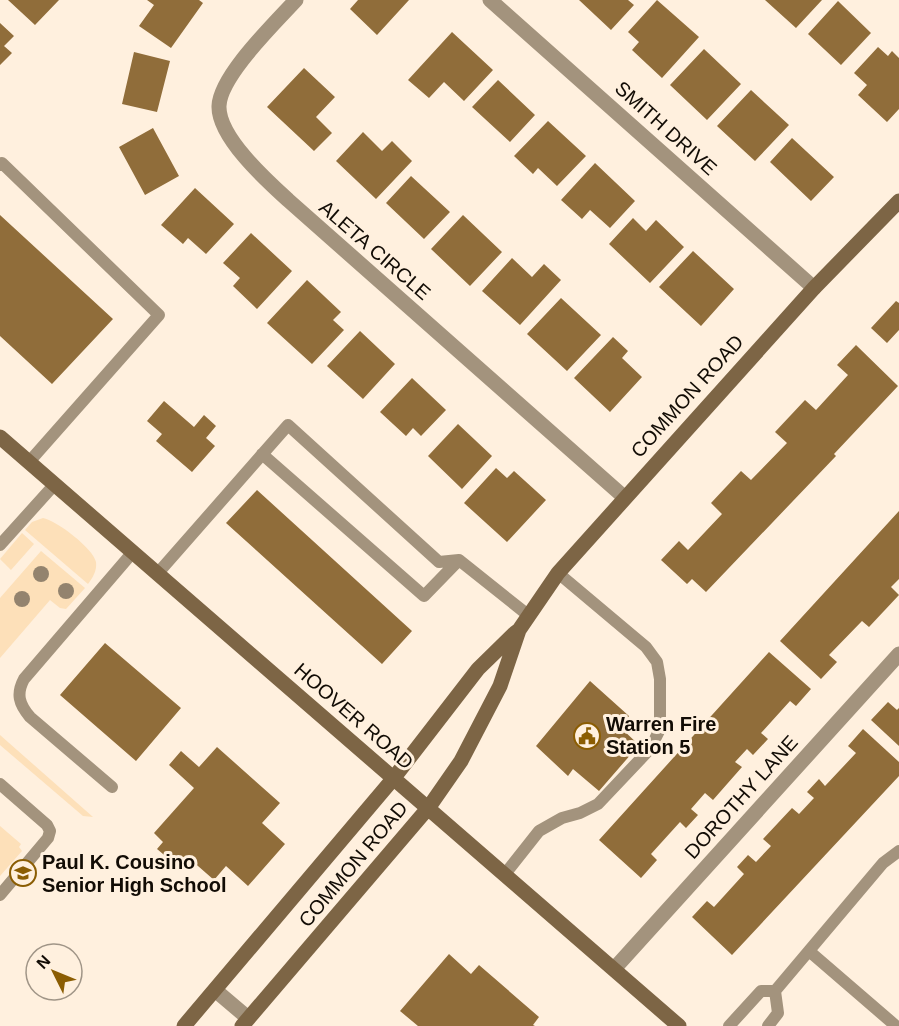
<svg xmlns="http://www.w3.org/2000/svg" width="899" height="1026" viewBox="0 0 899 1026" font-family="Arial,sans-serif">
<rect width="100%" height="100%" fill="#fff0de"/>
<!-- green -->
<path fill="#fde0b9" d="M 43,518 C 56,520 94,549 96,562 C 97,571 93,577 88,584 L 25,530 L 32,522 Z
M 22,533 L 34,544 L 11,570 L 0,559 Z
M 41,551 L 85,588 L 66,609 L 60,608 L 50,600 L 0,658 L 0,598 Z
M 0,735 L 93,817 L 83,816 L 0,745 Z
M 0,826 L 21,844 L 19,847 L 22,851 L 0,876 Z"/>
<!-- building -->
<path fill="#906d3a" d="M 8,0 L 59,0 L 35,25 Z
M 147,0 L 199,0 L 203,3 L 171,48 L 139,26 L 154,5 Z
M 358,0 L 409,0 L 377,35 L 350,9 Z
M 579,0 L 628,0 L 634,5 L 611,30 Z
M 657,0 L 699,37 L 662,78 L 632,50 L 639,42 L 628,32 Z
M 765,0 L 822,0 L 796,28 Z
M 838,1 L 871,33 L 841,65 L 808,34 Z
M 0,23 L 14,36 L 4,46 L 12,53 L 0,65 Z
M 452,32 L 493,70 L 464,101 L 444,82 L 429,98 L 408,80 Z
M 878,47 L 888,56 L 892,51 L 899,58 L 899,109 L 887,122 L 858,95 L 867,85 L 854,73 Z
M 704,49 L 741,84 L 707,120 L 670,85 Z
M 134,52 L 170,61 L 157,112 L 122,104 Z
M 304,68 L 335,97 L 316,117 L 332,133 L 314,151 L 267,107 Z
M 498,80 L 535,115 L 510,142 L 472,107 Z
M 751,90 L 789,125 L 755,161 L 717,126 Z
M 548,121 L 586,156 L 557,186 L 538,168 L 533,174 L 514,156 Z
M 153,128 L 179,176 L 145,195 L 119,147 Z
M 363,132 L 382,151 L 392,141 L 412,161 L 376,199 L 336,161 Z
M 792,138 L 834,177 L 811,201 L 770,162 Z
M 595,163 L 635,201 L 610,228 L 590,210 L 582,219 L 561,200 Z
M 411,176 L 450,212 L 424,239 L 386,203 Z
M 195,188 L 234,224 L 206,254 L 188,238 L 183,244 L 161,225 Z
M 0,215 L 113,319 L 52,384 L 0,336 Z
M 463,215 L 502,252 L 470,286 L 431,249 Z
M 633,218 L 646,231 L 656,220 L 684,247 L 650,283 L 609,244 Z
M 251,233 L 292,271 L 257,309 L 233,286 L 240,278 L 223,263 Z
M 693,251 L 734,289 L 701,326 L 659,287 Z
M 512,258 L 532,277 L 544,264 L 561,280 L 520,325 L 482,291 Z
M 307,280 L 341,312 L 333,320 L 344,330 L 312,364 L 267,323 Z
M 561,298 L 601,335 L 567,371 L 527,334 Z
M 896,301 L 899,303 L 899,330 L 887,343 L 871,328 Z
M 360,331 L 395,364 L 363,399 L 327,366 Z
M 613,337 L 628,351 L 622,358 L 642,377 L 610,412 L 574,378 Z
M 856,345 L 898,386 L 834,454 L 836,456 L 706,592 L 692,579 L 687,584 L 661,560 L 679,541 L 688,550 L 722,514 L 711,503 L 741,471 L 751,480 L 787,443 L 775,432 L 805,400 L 816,410 L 848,375 L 837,365 Z
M 412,378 L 446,410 L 421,436 L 413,428 L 406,436 L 380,412 Z
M 164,401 L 194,427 L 204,415 L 216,426 L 206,438 L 215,446 L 192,472 L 156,441 L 162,434 L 147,421 Z
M 458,424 L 492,456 L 462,489 L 428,456 Z
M 496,468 L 507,478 L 514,471 L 546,500 L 507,542 L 464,503 Z
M 257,490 L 412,631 L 382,664 L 226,523 Z
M 899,511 L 899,579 L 891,587 L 899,595 L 869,627 L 862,621 L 829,655 L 837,662 L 821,679 L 780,641 Z
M 105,643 L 181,708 L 136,761 L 60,695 Z
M 769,652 L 811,689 L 796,706 L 790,701 L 761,733 L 768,739 L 753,755 L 747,749 L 735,762 L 742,767 L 713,800 L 705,793 L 691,809 L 698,815 L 686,828 L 680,822 L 651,854 L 657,860 L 641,878 L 599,840 Z
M 590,681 L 629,716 L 621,728 L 639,745 L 599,791 L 573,769 L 568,776 L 536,746 Z
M 888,702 L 897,710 L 899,708 L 899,746 L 871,720 Z
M 863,729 L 899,762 L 899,776 L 732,955 L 692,917 L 707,901 L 714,907 L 744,874 L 737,867 L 748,855 L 756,862 L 771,846 L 763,839 L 792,808 L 799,814 L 814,798 L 807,792 L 819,779 L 825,786 L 856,753 L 848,746 Z
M 217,747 L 280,803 L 262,823 L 285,844 L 248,886 L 226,866 L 214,880 L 190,859 L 181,869 L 157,849 L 163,842 L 154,833 L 194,788 L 169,765 L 181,751 L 199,767 Z
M 449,954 L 471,974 L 479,965 L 539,1017 L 533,1025 L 535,1026 L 418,1026 L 400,1011 Z"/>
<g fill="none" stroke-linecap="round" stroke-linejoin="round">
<!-- lane -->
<path stroke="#a3937d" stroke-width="12" d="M 0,165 L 2,163 L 159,315 L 29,462
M 262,454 L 424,596 L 459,560
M 0,545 L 55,484
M 158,573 L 288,425 L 439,562 L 459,560 L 528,615
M 0,784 L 47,825 L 50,831 L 48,838 L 0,895
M 112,787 L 30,717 C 19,704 16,694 24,679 L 133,552
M 505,874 L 539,831 L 562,818 L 580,813 L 598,804 L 650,749 L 660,729 L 660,679 L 657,662 L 646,647 L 558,573
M 809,951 L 896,1026
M 729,1026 L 761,991 L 775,991
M 768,1026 L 778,1013 L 775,991 L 883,863 L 899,851"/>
<!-- street -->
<path stroke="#a3937d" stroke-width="15" d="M 296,0 C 275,23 220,76 219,106 C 218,137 267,181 288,200 L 624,497
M 490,0 L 814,288
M 614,969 L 899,654
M 215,990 L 248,1018"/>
<!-- secondary -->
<path stroke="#7d6545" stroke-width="15" d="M 0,437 L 679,1026
M 184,1026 L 393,779 L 478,669 L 516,632
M 242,1026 L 429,807 L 461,761 L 500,686 L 519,630 L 558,573 L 814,288 L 899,201"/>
</g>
<!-- trees -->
<g fill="#93836e">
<circle cx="41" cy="574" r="8"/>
<circle cx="66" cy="591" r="8"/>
<circle cx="22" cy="599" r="8"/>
</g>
<!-- icons -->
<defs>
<symbol id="civic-ring" viewBox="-11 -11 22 22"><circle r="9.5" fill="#fff0de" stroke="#8b5d03" stroke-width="1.5"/><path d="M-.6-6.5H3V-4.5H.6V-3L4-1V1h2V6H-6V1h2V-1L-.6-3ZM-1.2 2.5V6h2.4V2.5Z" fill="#8b5d03"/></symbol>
<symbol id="school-ring" viewBox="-11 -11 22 22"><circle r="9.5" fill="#fff0de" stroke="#8b5d03" stroke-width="1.5"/><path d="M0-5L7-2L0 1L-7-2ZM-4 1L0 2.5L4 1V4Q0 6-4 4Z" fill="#8b5d03"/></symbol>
</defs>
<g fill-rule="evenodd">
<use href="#civic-ring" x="572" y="721" width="30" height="30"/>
<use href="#school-ring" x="8" y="858" width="30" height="30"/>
</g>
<g text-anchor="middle" stroke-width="6" stroke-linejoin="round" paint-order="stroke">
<!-- street labels -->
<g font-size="20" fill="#120c05" stroke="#fff0de">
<text transform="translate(666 128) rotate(42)" y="7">SMITH DRIVE</text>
<text transform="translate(375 250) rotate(41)" y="7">ALETA CIRCLE</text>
<text transform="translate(687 396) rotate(-48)" y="7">COMMON ROAD</text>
<text transform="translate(354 716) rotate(41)" y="7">HOOVER ROAD</text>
<text transform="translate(741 797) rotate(-48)" y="7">DOROTHY LANE</text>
<text transform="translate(353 864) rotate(-50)" y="7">COMMON ROAD</text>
</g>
<!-- poi labels -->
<g font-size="20" font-weight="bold" fill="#120c05" stroke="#fff0de" text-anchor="start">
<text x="606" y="731">Warren Fire<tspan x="606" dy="23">Station 5</tspan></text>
<text x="42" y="869">Paul K. Cousino<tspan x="42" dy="23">Senior High School</tspan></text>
</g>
</g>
<!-- north arrow -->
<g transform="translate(54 972) rotate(313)"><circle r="28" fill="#fff0de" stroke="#a09587" stroke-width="1.5"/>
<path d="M0-4.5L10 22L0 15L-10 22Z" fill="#8b5d03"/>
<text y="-9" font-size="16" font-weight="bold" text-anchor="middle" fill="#120c05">N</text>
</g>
</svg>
